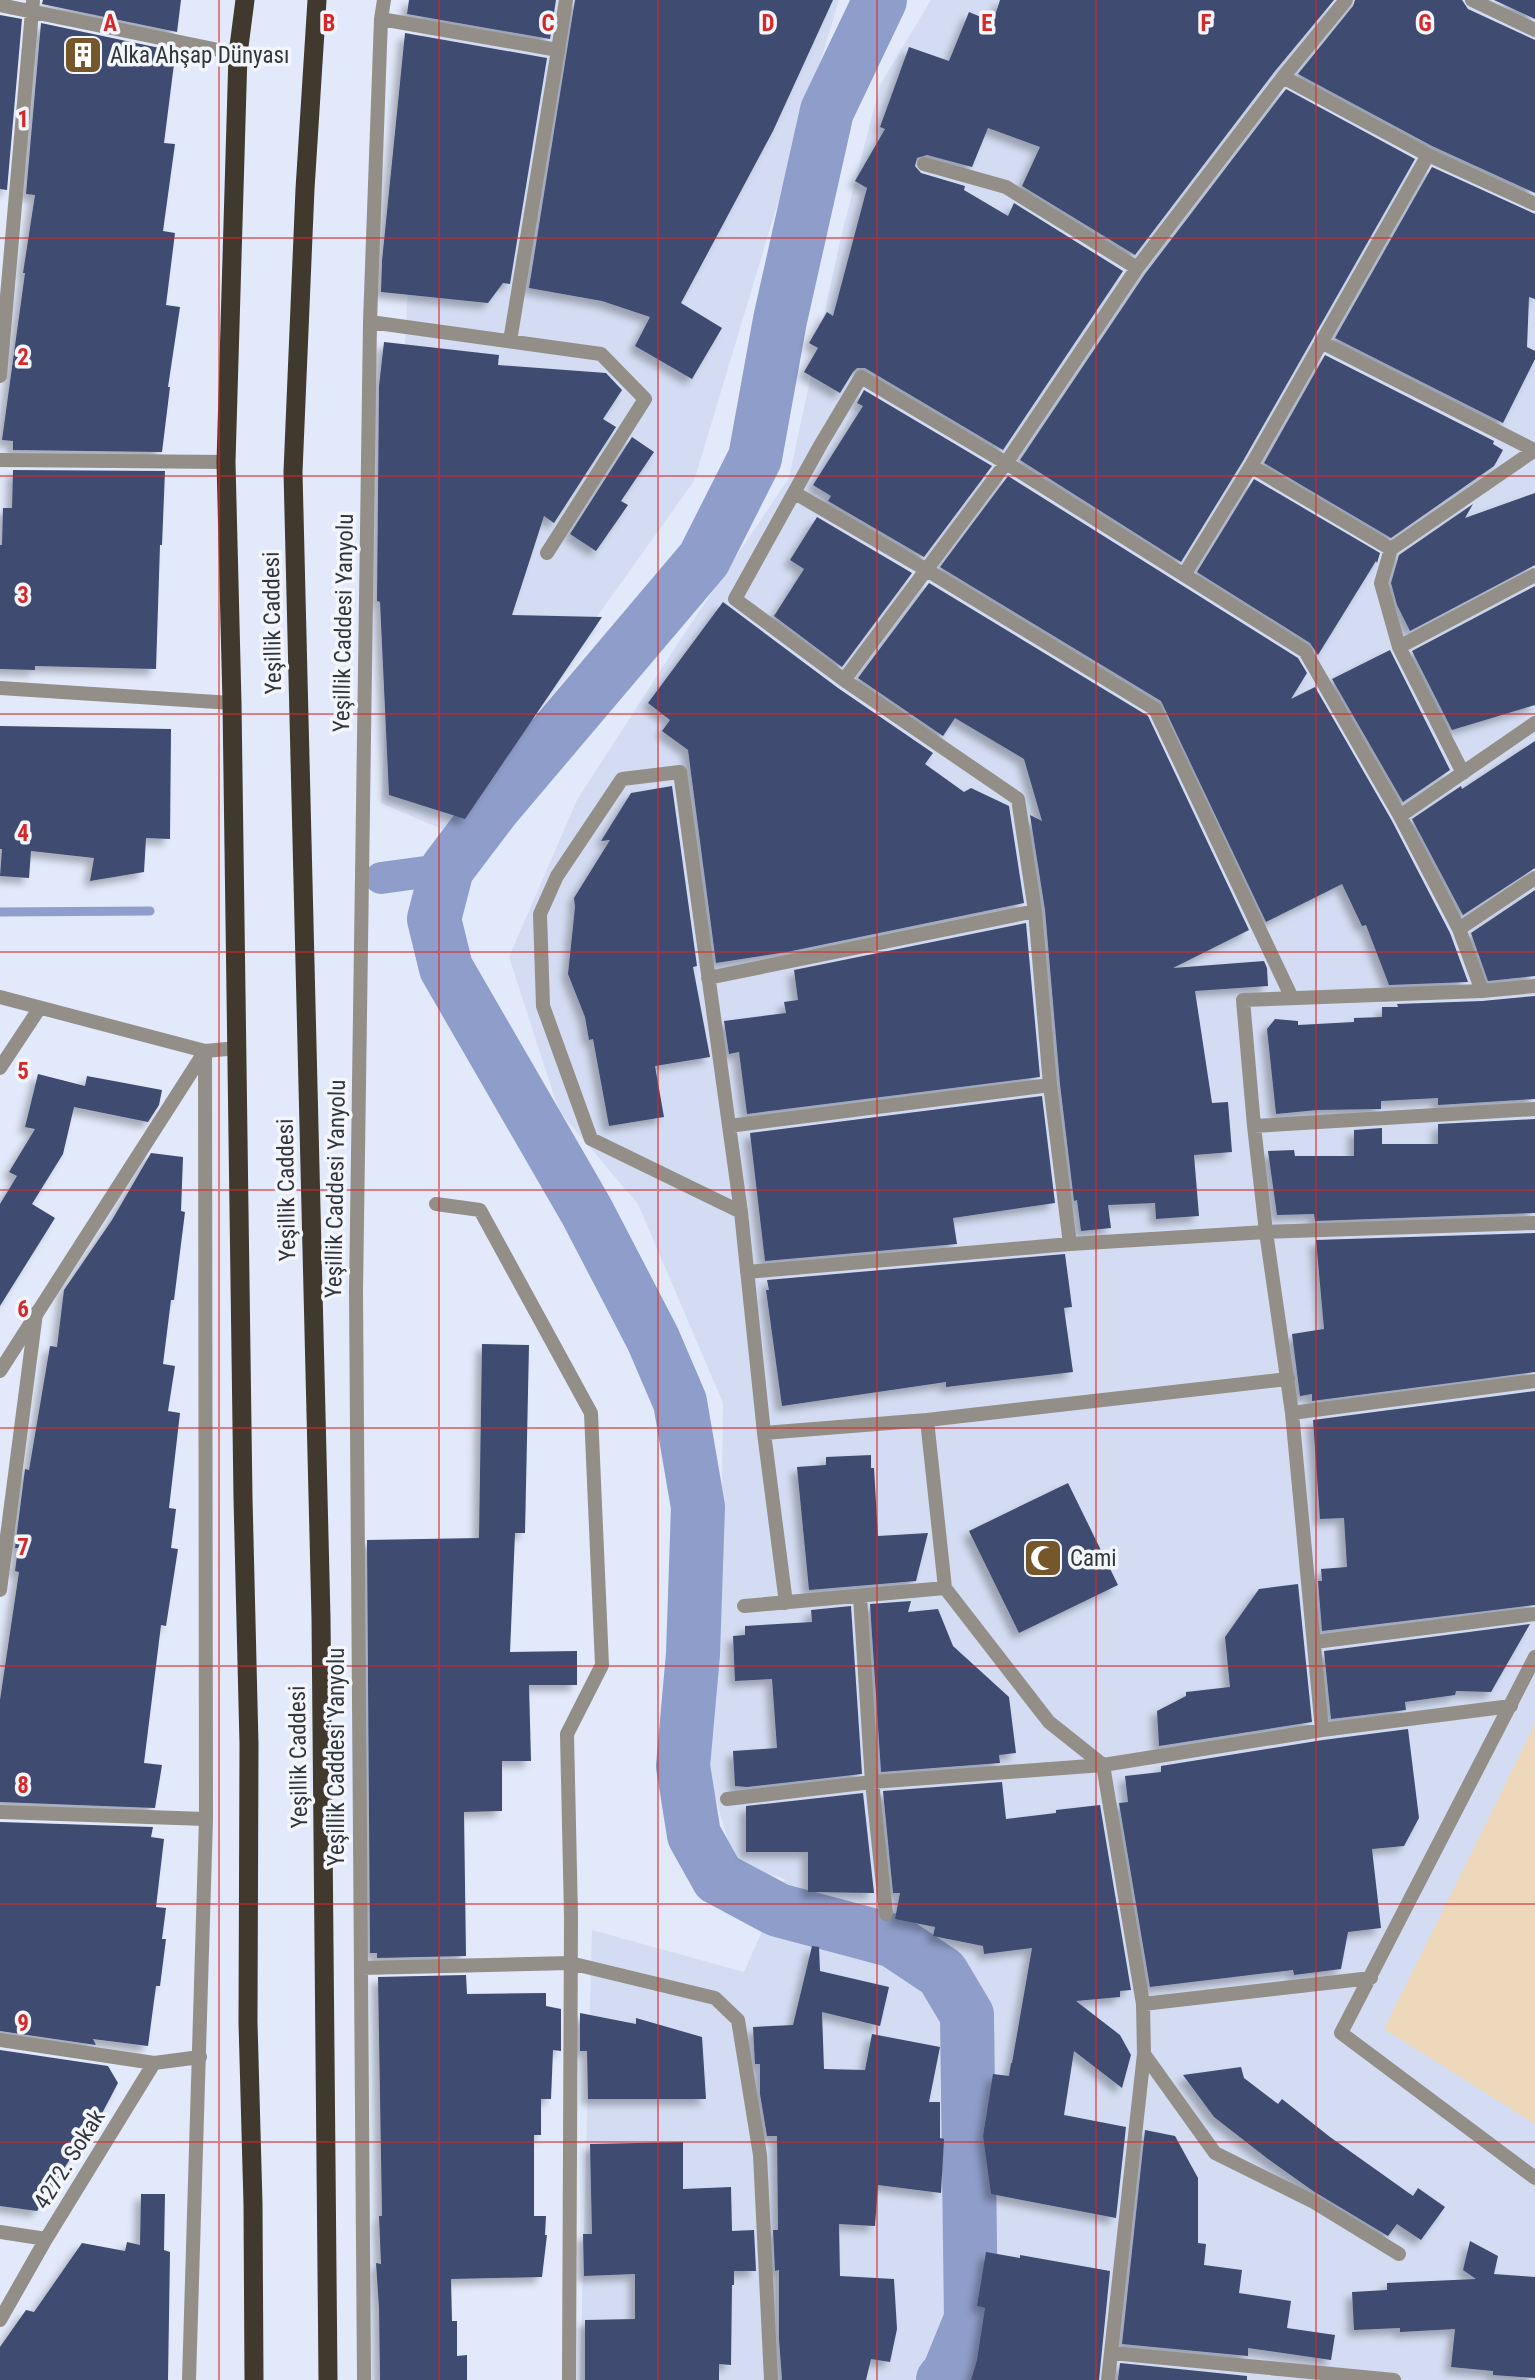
<svg xmlns="http://www.w3.org/2000/svg" width="1535" height="2380" viewBox="0 0 1535 2380" font-family="'Roboto Condensed',sans-serif">
<defs>
<filter id="shadow"><feDropShadow dx="-6" dy="6" stdDeviation="3.5" flood-color="#0004"/></filter>
</defs>
<rect width="100%" height="100%" fill="#e2e9fa"/>
<!-- built -->
<path fill="#d3dcf2" d="M 423,0 L 839,0 L 694,481 L 444,830 L 381,803 Z
M 931,0 L 1535,0 L 1535,2380 L 580,2380 L 592,1930 L 744,1972 L 785,1879 L 734,1861 L 709,1776 L 720,1637 L 723,1403 L 638,1204 L 559,1111 L 509,957 L 577,800 L 682,637 L 789,478 L 840,241 L 880,85 Z"/>
<!-- green -->
<path fill="#eed8bb" d="M 1535,1724 L 1535,2124 L 1384,2029 Z"/>
<g fill="none" stroke-linecap="round" stroke-linejoin="round">
<!-- stream -->
<path stroke="#8e9dc9" stroke-width="9" d="M 0,912 L 150,911"/>
<!-- canal -->
<path stroke="#8e9dc9" stroke-width="32" d="M 381,878 L 447,869"/>
<!-- river -->
<path stroke="#8e9dc9" stroke-width="54" d="M 880,0 L 827,111 L 780,320 L 755,458 L 704,559 L 494,807 L 447,869 L 434,919 L 446,968 L 587,1212 L 653,1339 L 680,1402 L 698,1507 L 693,1654 L 683,1766 L 694,1835 L 718,1878 L 778,1910 L 894,1941 L 942,1973 L 967,2015 L 971,2319 L 949,2373 L 943,2380"/>
</g>
<!-- building -->
<path fill="#3f4b72" filter="url(#shadow)" d="M 43,0 L 181,0 L 177,32 L 42,4 Z
M 409,0 L 556,0 L 550,39 L 407,14 Z
M 575,0 L 833,0 L 773,131 L 681,303 L 722,328 L 692,379 L 635,346 L 650,317 L 602,301 L 529,288 Z
M 1000,0 L 1334,0 L 1275,71 L 1135,255 L 1022,186 L 1040,147 L 988,128 L 972,167 L 927,155 L 917,158 L 915,166 L 921,173 L 965,186 L 964,190 L 1008,216 L 1014,203 L 1123,271 L 1003,450 L 865,368 L 857,368 L 853,372 L 840,393 L 804,372 L 818,348 L 809,343 L 827,312 L 833,316 L 867,188 L 855,181 L 885,129 L 880,127 L 909,47 L 949,61 L 969,12 L 993,22 Z
M 1355,0 L 1462,0 L 1468,9 L 1535,40 L 1535,193 L 1432,146 L 1298,74 L 1353,6 Z
M 1494,0 L 1535,0 L 1535,19 Z
M 0,15 L 22,19 L 7,190 L 0,189 Z
M 41,23 L 174,51 L 175,56 L 164,143 L 175,144 L 163,231 L 175,233 L 166,305 L 180,307 L 168,387 L 170,387 L 162,452 L 13,450 L 13,441 L 2,440 L 25,273 L 23,273 L 35,195 L 26,194 Z
M 405,33 L 547,58 L 510,284 L 503,283 L 488,303 L 381,292 L 382,261 Z
M 1286,89 L 1415,159 L 1243,461 L 1181,562 L 1020,460 L 1145,274 Z
M 1432,167 L 1535,214 L 1535,299 L 1529,297 L 1527,347 L 1535,351 L 1535,359 L 1503,423 L 1335,338 Z
M 384,342 L 499,355 L 498,365 L 606,373 L 622,390 L 603,419 L 616,427 L 554,523 L 544,516 L 512,615 L 602,617 L 465,819 L 389,795 L 380,602 L 377,601 L 379,386 Z
M 1325,355 L 1494,441 L 1493,444 L 1503,450 L 1494,466 L 1391,538 L 1264,463 Z
M 864,390 L 992,466 L 924,557 L 828,501 L 831,496 L 813,485 L 863,406 L 857,403 Z
M 632,437 L 654,452 L 621,501 L 628,505 L 596,551 L 570,534 Z
M 13,470 L 165,471 L 162,545 L 160,545 L 156,669 L 35,666 L 35,670 L 0,669 L 0,545 L 2,545 L 3,508 L 12,508 Z
M 1008,476 L 1298,658 L 1307,673 L 1291,699 L 1315,687 L 1392,821 L 1450,933 L 1468,982 L 1389,985 L 1366,925 L 1362,926 L 1342,884 L 1266,922 L 1161,701 L 940,567 Z
M 1254,479 L 1380,553 L 1377,563 L 1376,561 L 1318,655 L 1310,643 L 1197,572 Z
M 1535,493 L 1535,565 L 1410,631 L 1397,605 L 1391,583 L 1399,555 L 1473,504 L 1465,518 Z
M 817,517 L 912,573 L 842,667 L 774,616 L 804,569 L 790,560 Z
M 929,583 L 1148,716 L 1249,930 L 1173,968 L 1264,961 L 1267,968 L 1268,986 L 1195,991 L 1212,1103 L 1228,1102 L 1232,1152 L 1194,1155 L 1199,1216 L 1156,1219 L 1155,1203 L 1108,1205 L 1111,1228 L 1081,1231 L 1077,1200 L 1074,1201 L 1060,1084 L 1045,910 L 1030,815 L 1042,821 L 1024,759 L 955,718 L 943,736 L 858,678 Z
M 1535,586 L 1535,705 L 1452,730 L 1412,651 Z
M 723,602 L 838,688 L 933,753 L 925,764 L 964,792 L 971,788 L 1009,806 L 1024,903 L 787,952 L 716,963 L 688,750 L 662,731 L 670,720 L 648,703 Z
M 1390,650 L 1450,770 L 1403,802 L 1332,679 Z
M 0,726 L 171,729 L 170,839 L 146,838 L 144,872 L 90,881 L 94,858 L 31,851 L 29,878 L 0,876 L 2,849 L 0,849 Z
M 1535,741 L 1535,868 L 1463,915 L 1412,819 L 1461,786 L 1462,789 Z
M 672,786 L 697,966 L 693,967 L 710,1057 L 655,1066 L 664,1117 L 609,1126 L 593,1039 L 589,1040 L 585,1017 L 568,974 L 575,907 L 574,898 L 610,840 L 601,841 L 631,793 Z
M 1535,890 L 1535,976 L 1488,981 L 1471,933 Z
M 1026,923 L 1040,1077 L 747,1114 L 739,1052 L 729,1054 L 724,1021 L 786,1013 L 784,1002 L 798,1000 L 794,970 Z
M 1535,996 L 1535,1099 L 1438,1105 L 1438,1098 L 1381,1101 L 1381,1109 L 1317,1110 L 1276,1114 L 1267,1029 L 1275,1019 L 1298,1021 L 1298,1025 L 1354,1022 L 1354,1018 L 1382,1017 L 1382,1007 L 1398,1007 L 1397,1004 L 1482,1001 Z
M 38,1074 L 85,1086 L 87,1076 L 162,1090 L 159,1105 L 148,1122 L 74,1107 L 63,1154 L 32,1204 L 55,1218 L 0,1306 L 0,1204 L 17,1176 L 9,1172 L 35,1129 L 25,1127 Z
M 1042,1096 L 1055,1203 L 953,1218 L 957,1244 L 765,1261 L 750,1133 Z
M 1535,1119 L 1535,1213 L 1315,1221 L 1314,1214 L 1277,1215 L 1268,1151 L 1294,1150 L 1295,1156 L 1354,1156 L 1354,1130 L 1382,1128 L 1382,1144 L 1438,1144 L 1438,1124 Z
M 151,1153 L 183,1157 L 181,1211 L 185,1212 L 174,1300 L 171,1300 L 163,1364 L 175,1366 L 168,1411 L 180,1413 L 169,1508 L 176,1509 L 171,1548 L 178,1549 L 166,1626 L 161,1625 L 144,1763 L 162,1765 L 155,1808 L 0,1802 L 0,1700 L 19,1572 L 15,1571 L 18,1548 L 15,1548 L 25,1469 L 29,1470 L 50,1346 L 57,1347 L 64,1290 L 112,1220 Z
M 1535,1233 L 1535,1372 L 1312,1401 L 1312,1394 L 1300,1396 L 1292,1334 L 1324,1329 L 1316,1240 Z
M 1065,1254 L 1072,1307 L 1064,1308 L 1073,1372 L 946,1387 L 946,1382 L 782,1406 L 766,1290 L 769,1290 L 767,1280 Z
M 482,1344 L 529,1345 L 525,1533 L 515,1533 L 510,1652 L 577,1651 L 577,1685 L 529,1685 L 531,1761 L 502,1761 L 502,1811 L 464,1812 L 466,1956 L 377,1958 L 377,1953 L 370,1953 L 367,1540 L 479,1538 Z
M 1535,1391 L 1535,1605 L 1322,1631 L 1318,1581 L 1322,1581 L 1321,1569 L 1347,1567 L 1344,1518 L 1320,1519 L 1313,1420 Z
M 871,1455 L 871,1468 L 874,1468 L 878,1536 L 928,1533 L 916,1581 L 809,1590 L 797,1467 L 826,1465 L 826,1457 Z
M 1068,1483 L 1118,1585 L 1019,1633 L 969,1531 Z
M 1298,1584 L 1312,1722 L 1159,1746 L 1157,1711 L 1186,1696 L 1186,1692 L 1230,1687 L 1225,1637 L 1259,1589 Z
M 911,1601 L 908,1612 L 938,1609 L 953,1646 L 1009,1697 L 1016,1753 L 999,1755 L 1000,1763 L 881,1772 L 870,1604 Z
M 851,1606 L 862,1774 L 747,1787 L 735,1786 L 733,1751 L 777,1748 L 772,1679 L 735,1681 L 733,1636 L 745,1635 L 745,1626 L 812,1622 L 811,1610 Z
M 1530,1624 L 1491,1692 L 1456,1691 L 1455,1695 L 1405,1702 L 1406,1710 L 1331,1719 L 1324,1651 Z
M 1408,1729 L 1419,1818 L 1404,1846 L 1372,1849 L 1381,1928 L 1348,1932 L 1341,1969 L 1294,1975 L 1293,1970 L 1150,1987 L 1119,1803 L 1128,1802 L 1125,1776 L 1161,1772 L 1161,1766 L 1323,1740 Z
M 1002,1782 L 1006,1819 L 1056,1813 L 1056,1810 L 1100,1805 L 1131,1990 L 1120,1991 L 1120,1997 L 1076,2001 L 1120,2035 L 1131,2055 L 1122,2088 L 1074,2051 L 1064,2115 L 1126,2127 L 1116,2218 L 991,2194 L 983,2136 L 993,2074 L 1009,2076 L 1011,2063 L 1012,2063 L 1032,1948 L 984,1954 L 983,1946 L 933,1936 L 935,1927 L 895,1919 L 900,1893 L 893,1893 L 883,1791 Z
M 863,1793 L 874,1893 L 808,1892 L 808,1852 L 746,1852 L 746,1806 Z
M 0,1822 L 153,1827 L 151,1837 L 164,1839 L 156,1907 L 166,1908 L 162,1939 L 166,1939 L 160,1986 L 156,1986 L 148,2046 L 93,2039 L 96,2045 L 0,2031 Z
M 812,1946 L 819,1947 L 820,1971 L 889,1987 L 880,2026 L 822,2012 L 824,2069 L 865,2070 L 872,2034 L 940,2047 L 929,2102 L 940,2102 L 940,2138 L 944,2139 L 941,2193 L 878,2185 L 875,2226 L 839,2224 L 840,2276 L 894,2279 L 897,2329 L 890,2362 L 871,2359 L 866,2380 L 782,2380 L 779,2339 L 779,2270 L 775,2271 L 773,2230 L 778,2230 L 777,2136 L 767,2136 L 760,2094 L 760,2064 L 755,2064 L 753,2027 L 793,2025 Z
M 466,1975 L 467,1994 L 546,1993 L 546,2006 L 561,2009 L 561,2051 L 553,2050 L 551,2099 L 541,2099 L 541,2135 L 534,2135 L 534,2216 L 546,2216 L 545,2235 L 547,2235 L 542,2277 L 451,2279 L 452,2321 L 457,2321 L 457,2356 L 467,2355 L 467,2380 L 380,2380 L 379,2308 L 376,2263 L 381,2264 L 379,2216 L 382,2216 L 378,1977 Z
M 580,2013 L 636,2024 L 636,2018 L 702,2037 L 706,2099 L 588,2099 L 587,2051 L 580,2051 Z
M 0,2050 L 108,2066 L 118,2083 L 98,2121 L 95,2120 L 37,2211 L 0,2206 Z
M 1241,2067 L 1244,2078 L 1278,2104 L 1282,2099 L 1330,2137 L 1413,2196 L 1418,2188 L 1445,2207 L 1421,2240 L 1397,2224 L 1388,2236 L 1313,2191 L 1268,2159 L 1214,2117 L 1183,2075 Z
M 1145,2130 L 1175,2136 L 1198,2178 L 1198,2243 L 1206,2244 L 1204,2265 L 1242,2270 L 1239,2293 L 1291,2301 L 1287,2328 L 1335,2335 L 1331,2360 L 1248,2348 L 1248,2356 L 1122,2344 Z
M 683,2142 L 683,2189 L 731,2187 L 732,2231 L 754,2230 L 756,2271 L 734,2271 L 734,2285 L 732,2285 L 731,2365 L 719,2364 L 719,2380 L 585,2380 L 585,2320 L 635,2319 L 635,2274 L 584,2276 L 583,2234 L 592,2234 L 590,2144 Z
M 141,2194 L 165,2194 L 164,2250 L 170,2252 L 168,2380 L 0,2380 L 0,2347 L 26,2310 L 34,2312 L 82,2243 L 125,2251 L 127,2242 L 140,2245 Z
M 1470,2241 L 1498,2256 L 1494,2274 L 1535,2277 L 1535,2378 L 1493,2375 L 1493,2371 L 1451,2367 L 1455,2329 L 1400,2332 L 1400,2328 L 1354,2330 L 1352,2292 L 1387,2290 L 1387,2283 L 1476,2279 L 1463,2270 Z
M 986,2252 L 1020,2258 L 1020,2255 L 1110,2271 L 1099,2380 L 971,2380 L 977,2360 L 985,2308 L 977,2306 Z
M 1120,2363 L 1247,2376 L 1247,2380 L 1118,2380 Z"/>
<g fill="none" stroke-linecap="round" stroke-linejoin="round">
<!-- minor -->
<path stroke="#938e88" stroke-width="14" d="M 1472,0 L 1535,30
M 0,5 L 238,54
M 381,19 L 558,50 L 566,0
M 1283,77 L 1428,155 L 1535,204
M 1428,155 L 1251,466 L 1391,549 L 1381,583 L 1399,647 L 1463,773
M 924,164 L 1006,187 L 1137,268
M 370,322 L 601,354 L 645,399 L 547,553
M 510,341 L 558,50
M 1321,342 L 1534,450
M 0,376 L 33,0
M 0,460 L 226,462
M 795,493 L 925,569 L 1155,709 L 1292,998
M 1391,549 L 1535,450
M 1184,575 L 1251,466
M 1399,647 L 1535,575
M 844,680 L 1006,463 L 1137,268 L 1283,77 L 1346,0
M 0,688 L 232,703
M 1400,816 L 1535,723
M 1459,929 L 1535,878
M 708,978 L 1035,911
M 0,997 L 205,1051
M 0,1068 L 39,1009
M 729,1126 L 1050,1085
M 1254,1126 L 1535,1109
M 436,1204 L 480,1210 L 591,1413 L 602,1665 L 567,1734 L 571,1916 L 569,2380
M 741,1212 L 591,1139 L 543,1006 L 540,914 L 557,876 L 622,779 L 680,772 L 741,1212 L 764,1433 L 927,1420 L 945,1588 L 1049,1722 L 1103,1765 L 1143,2004 L 1144,2054 L 1108,2380
M 1070,1244 L 1050,1085 L 1035,911 L 1018,799 L 844,680 L 735,599 L 821,444 L 861,377 L 1006,463 L 1305,651 L 1400,816 L 1459,929 L 1482,991
M 747,1272 L 1070,1244 L 1266,1232 L 1535,1223
M 1292,1413 L 1535,1381
M 927,1420 L 1288,1379
M 764,1433 L 786,1603
M 0,1590 L 36,1313
M 860,1597 L 872,1782 L 886,1914
M 744,1606 L 945,1588
M 1315,1642 L 1535,1614
M 1535,1657 L 1341,2033 L 1535,2178
M 1322,1730 L 1292,1413 L 1266,1232 L 1254,1126 L 1243,1000 L 1482,991 L 1535,986
M 727,1799 L 872,1782 L 1103,1765 L 1322,1730 L 1511,1706
M 0,1812 L 206,1819
M 361,1968 L 570,1963 L 715,1998 L 738,2020 L 760,2155 L 771,2380
M 1143,2004 L 1371,1978
M 0,2040 L 154,2063
M 1144,2054 L 1215,2153 L 1314,2202 L 1399,2254
M 0,2232 L 46,2239
M 0,2320 L 46,2239 L 154,2063 L 200,2057
M 1112,2353 L 1394,2380
M 364,2380 L 356,1292 L 370,322 L 381,19 L 384,0"/>
<!-- tertiary -->
<path stroke="#938e88" stroke-width="14" d="M 0,1371 L 205,1051 L 238,1048
M 189,2380 L 206,1819 L 205,1051"/>
<!-- trunk -->
<path stroke="#41392e" stroke-width="19" d="M 245,0 L 238,54 L 226,462 L 232,703 L 243,1498 L 249,1744 L 248,2022 L 253,2204 L 254,2380
M 317,0 L 305,189 L 293,472 L 321,1618 L 328,2380"/>
</g>
<!-- grid -->
<path fill="none" stroke="#d62828" stroke-width="2" stroke-opacity="0.55" d="M 219,0 L 219,2380M 439,0 L 439,2380M 658,0 L 658,2380M 877,0 L 877,2380M 1096,0 L 1096,2380M 1316,0 L 1316,2380M 0,238 L 1535,238M 0,476 L 1535,476M 0,714 L 1535,714M 0,952 L 1535,952M 0,1190 L 1535,1190M 0,1428 L 1535,1428M 0,1666 L 1535,1666M 0,1904 L 1535,1904M 0,2142 L 1535,2142"/>
<!-- icons -->
<defs>
<symbol id="building-square" viewBox="-11 -11 22 22"><rect x="-9" y="-9" width="18" height="18" rx="4" fill="#75572b" stroke="#f4f6fd"/><path d="M-4-6H4V6H1V3H-1V6H-4ZM-2.5-4.3h1.7v1.8h-1.7ZM.8-4.3h1.7v1.8H.8ZM-2.5-1h1.7V.8h-1.7ZM.8-1h1.7V.8H.8Z" fill="#fff"/></symbol>
<symbol id="mosque-square" viewBox="-11 -11 22 22"><rect x="-9" y="-9" width="18" height="18" rx="4" fill="#75572b" stroke="#f4f6fd"/><path d="M3.5-4.9A6 6 0 1 0 3.5 4.9A5 5 0 1 1 3.5-4.9Z" fill="#fff"/></symbol>
</defs>
<g fill-rule="evenodd">
<use href="#building-square" x="61" y="33" width="44" height="44"/>
<use href="#mosque-square" x="1021" y="1536" width="44" height="44"/>
</g>
<g text-anchor="middle" stroke-width="7" stroke-linejoin="round" paint-order="stroke">
<!-- poi labels -->
<g font-size="23" fill="#33353c" stroke="#f4f6fd" text-anchor="start">
<text x="110" y="63">Alka Ahşap Dünyası</text>
<text x="1070" y="1566">Cami</text>
</g>
<!-- street labels -->
<g font-size="23" fill="#33353c" stroke="#f4f6fd">
<text transform="translate(272 623) rotate(-91)" y="8">Yeşillik Caddesi</text>
<text transform="translate(343 623) rotate(-89)" y="8">Yeşillik Caddesi Yanyolu</text>
<text transform="translate(335 1189) rotate(-89)" y="8">Yeşillik Caddesi Yanyolu</text>
<text transform="translate(286 1190) rotate(-91)" y="8">Yeşillik Caddesi</text>
<text transform="translate(298 1757) rotate(-91)" y="8">Yeşillik Caddesi</text>
<text transform="translate(336 1757) rotate(-90)" y="8">Yeşillik Caddesi Yanyolu</text>
<text transform="translate(69 2159) rotate(-58)" y="8">4272. Sokak</text>
</g>
</g>
<g font-size="23" text-anchor="middle" font-weight="bold" fill="#d62828" stroke="#f4f6fd" stroke-width="7" stroke-linejoin="round" paint-order="stroke">
<text x="110" y="31">A</text>
<text x="329" y="31">B</text>
<text x="548" y="31">C</text>
<text x="768" y="31">D</text>
<text x="987" y="31">E</text>
<text x="1206" y="31">F</text>
<text x="1425" y="31">G</text>
<text x="23" y="127">1</text>
<text x="23" y="365">2</text>
<text x="23" y="603">3</text>
<text x="23" y="841">4</text>
<text x="23" y="1079">5</text>
<text x="23" y="1317">6</text>
<text x="23" y="1555">7</text>
<text x="23" y="1793">8</text>
<text x="23" y="2031">9</text>
</g>
</svg>
